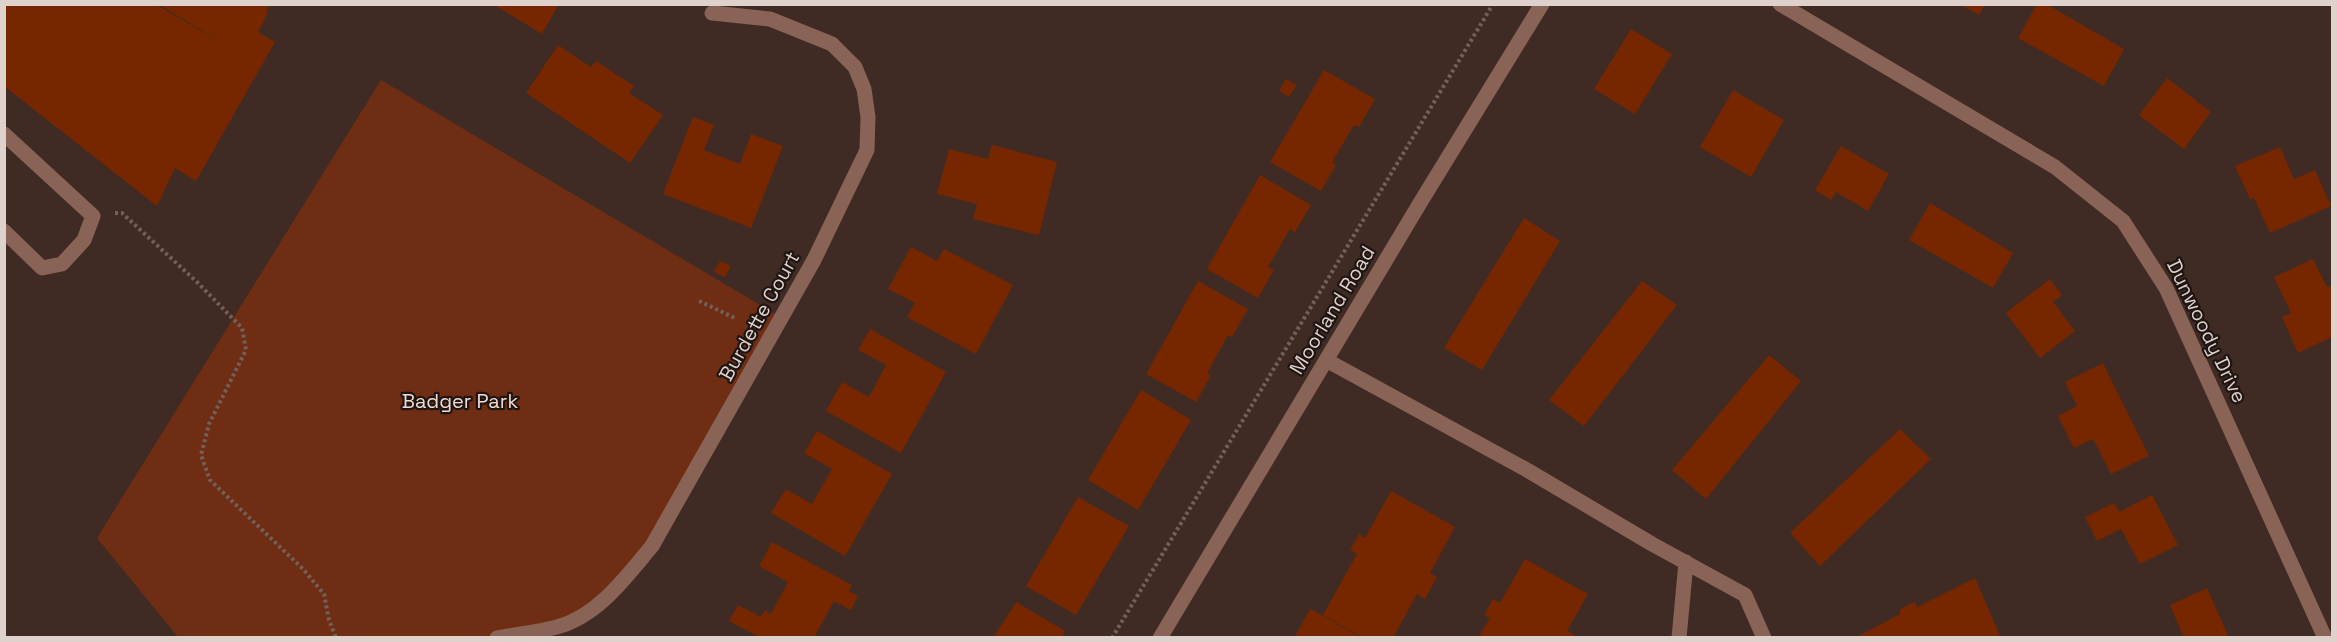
<svg xmlns="http://www.w3.org/2000/svg" width="2337" height="642" viewBox="0 0 2337 642" font-family="'Space Grotesk',sans-serif">
<rect width="100%" height="100%" fill="#3f2b23"/>
<!-- green -->
<path fill="#6f2e13" d="M 381,80 L 782,318 L 652,546 L 586,614 L 497,638 L 178,637 L 97,538 Z"/>
<!-- building -->
<path fill="#762700" d="M 4,4 L 155,4 L 231,48 L 158,4 L 268,4 L 266,17 L 258,32 L 275,42 L 196,181 L 175,168 L 157,206 L 4,86 Z
M 493,4 L 559,4 L 542,34 Z
M 1960,4 L 1985,4 L 1979,15 Z
M 2037,4 L 2046,4 L 2124,49 L 2104,86 L 2018,38 Z
M 1631,29 L 1672,54 L 1635,114 L 1594,89 Z
M 558,45 L 591,67 L 596,61 L 634,86 L 629,93 L 663,115 L 630,163 L 526,93 Z
M 1324,70 L 1375,99 L 1359,127 L 1354,125 L 1332,162 L 1336,165 L 1321,191 L 1270,162 Z
M 2167,78 L 2211,112 L 2184,149 L 2139,115 Z
M 1286,79 L 1297,85 L 1289,97 L 1279,91 Z
M 1733,90 L 1784,120 L 1751,177 L 1700,147 Z
M 693,117 L 714,125 L 704,150 L 740,164 L 751,134 L 783,146 L 751,228 L 663,194 Z
M 992,145 L 1057,162 L 1039,235 L 973,219 L 977,204 L 937,194 L 949,149 L 988,159 Z
M 1841,146 L 1889,174 L 1868,211 L 1836,192 L 1831,200 L 1815,190 Z
M 2280,147 L 2294,179 L 2315,170 L 2331,206 L 2270,233 L 2254,198 L 2250,199 L 2235,166 Z
M 1260,175 L 1311,205 L 1295,232 L 1290,229 L 1268,267 L 1274,270 L 1258,298 L 1207,269 Z
M 1930,203 L 2013,253 L 1993,288 L 1909,240 Z
M 1524,218 L 1560,241 L 1482,370 L 1444,348 Z
M 911,247 L 937,261 L 944,249 L 1013,285 L 976,354 L 907,317 L 915,303 L 888,289 Z
M 2313,259 L 2327,287 L 2332,285 L 2332,337 L 2298,353 L 2282,317 L 2291,313 L 2274,277 Z
M 720,261 L 731,266 L 725,277 L 714,272 Z
M 2050,279 L 2062,295 L 2053,302 L 2075,331 L 2040,358 L 2006,313 Z
M 1198,281 L 1248,309 L 1232,337 L 1228,335 L 1207,373 L 1211,375 L 1196,402 L 1146,374 Z
M 1642,281 L 1677,305 L 1584,426 L 1549,400 Z
M 870,329 L 946,372 L 901,453 L 826,411 L 842,382 L 869,397 L 886,365 L 858,350 Z
M 1769,355 L 1801,381 L 1706,499 L 1672,470 Z
M 2103,363 L 2149,456 L 2111,474 L 2093,439 L 2074,448 L 2058,416 L 2077,406 L 2065,382 Z
M 1141,390 L 1191,420 L 1138,510 L 1088,480 Z
M 1900,429 L 1931,459 L 1820,566 L 1790,533 Z
M 817,431 L 892,474 L 845,556 L 771,513 L 786,489 L 812,504 L 832,469 L 804,453 Z
M 1391,491 L 1455,527 L 1430,573 L 1437,577 L 1425,599 L 1417,594 L 1393,638 L 1363,638 L 1323,615 L 1357,554 L 1350,550 L 1359,534 L 1365,538 Z
M 2152,495 L 2178,545 L 2140,564 L 2121,529 L 2097,541 L 2085,517 L 2114,503 L 2119,512 Z
M 1078,497 L 1129,526 L 1076,615 L 1026,586 Z
M 772,542 L 852,585 L 849,591 L 858,596 L 851,610 L 834,601 L 814,638 L 761,638 L 729,621 L 738,605 L 761,617 L 765,610 L 771,614 L 788,582 L 759,566 Z
M 1525,559 L 1588,594 L 1567,631 L 1575,635 L 1574,638 L 1478,638 L 1490,618 L 1484,615 L 1493,599 L 1500,603 Z
M 1975,578 L 2001,638 L 1855,638 L 1900,614 L 1900,609 L 1915,602 L 1917,607 Z
M 2207,588 L 2229,638 L 2184,638 L 2170,605 Z
M 1016,602 L 1065,631 L 1061,638 L 993,638 Z
M 1310,609 L 1322,615 L 1361,638 L 1294,638 Z"/>
<g fill="none" stroke-linecap="round" stroke-linejoin="round">
<!-- path -->
<path stroke="#726059" stroke-width="4" stroke-dasharray="3 3" stroke-linecap="butt" d="M 115,213 L 122,213 L 198,283 L 242,328 L 246,350 L 209,424 L 201,455 L 210,480 L 303,569 L 324,594 L 329,620 L 336,638
M 699,301 L 737,319
M 1112,638 L 1493,4"/>
<!-- minor -->
<path stroke="#896355" stroke-width="15" d="M 1780,4 L 2055,167 L 2123,221 L 2166,288 L 2325,638
M 4,134 L 93,216 L 84,240 L 62,264 L 42,268 L 4,231
M 1326,360 L 1527,470 L 1652,544 L 1745,595 L 1764,638
M 497,638 C 517,634 538,632 557,627 C 598,616 626,577 652,546 L 814,260 L 867,150 L 868,117 L 864,89 L 855,67 L 832,44 L 770,19 L 712,13
M 1160,638 L 1420,203 L 1542,4
M 1679,638 L 1686,562"/>
</g>
<g text-anchor="middle" stroke-width="4.5" stroke-linejoin="round" paint-order="stroke">
<!-- street labels -->
<g font-size="20" fill="#dfd1cc" stroke="#1f1613">
<text transform="translate(1332 310) rotate(-59)" y="7">Moorland Road</text>
<text transform="translate(759 316) rotate(-61)" y="7">Burdette Court</text>
<text transform="translate(2207 331) rotate(64)" y="7">Dunwoody Drive</text>
</g>
<!-- park labels -->
<g font-size="20" fill="#f3dad1" stroke="#1f1613">
<text x="460" y="408">Badger Park</text>
</g>
</g>
<!-- border -->
<rect width="2337" height="642" fill="none" stroke="#dfd1cc" stroke-width="12"/>
</svg>
